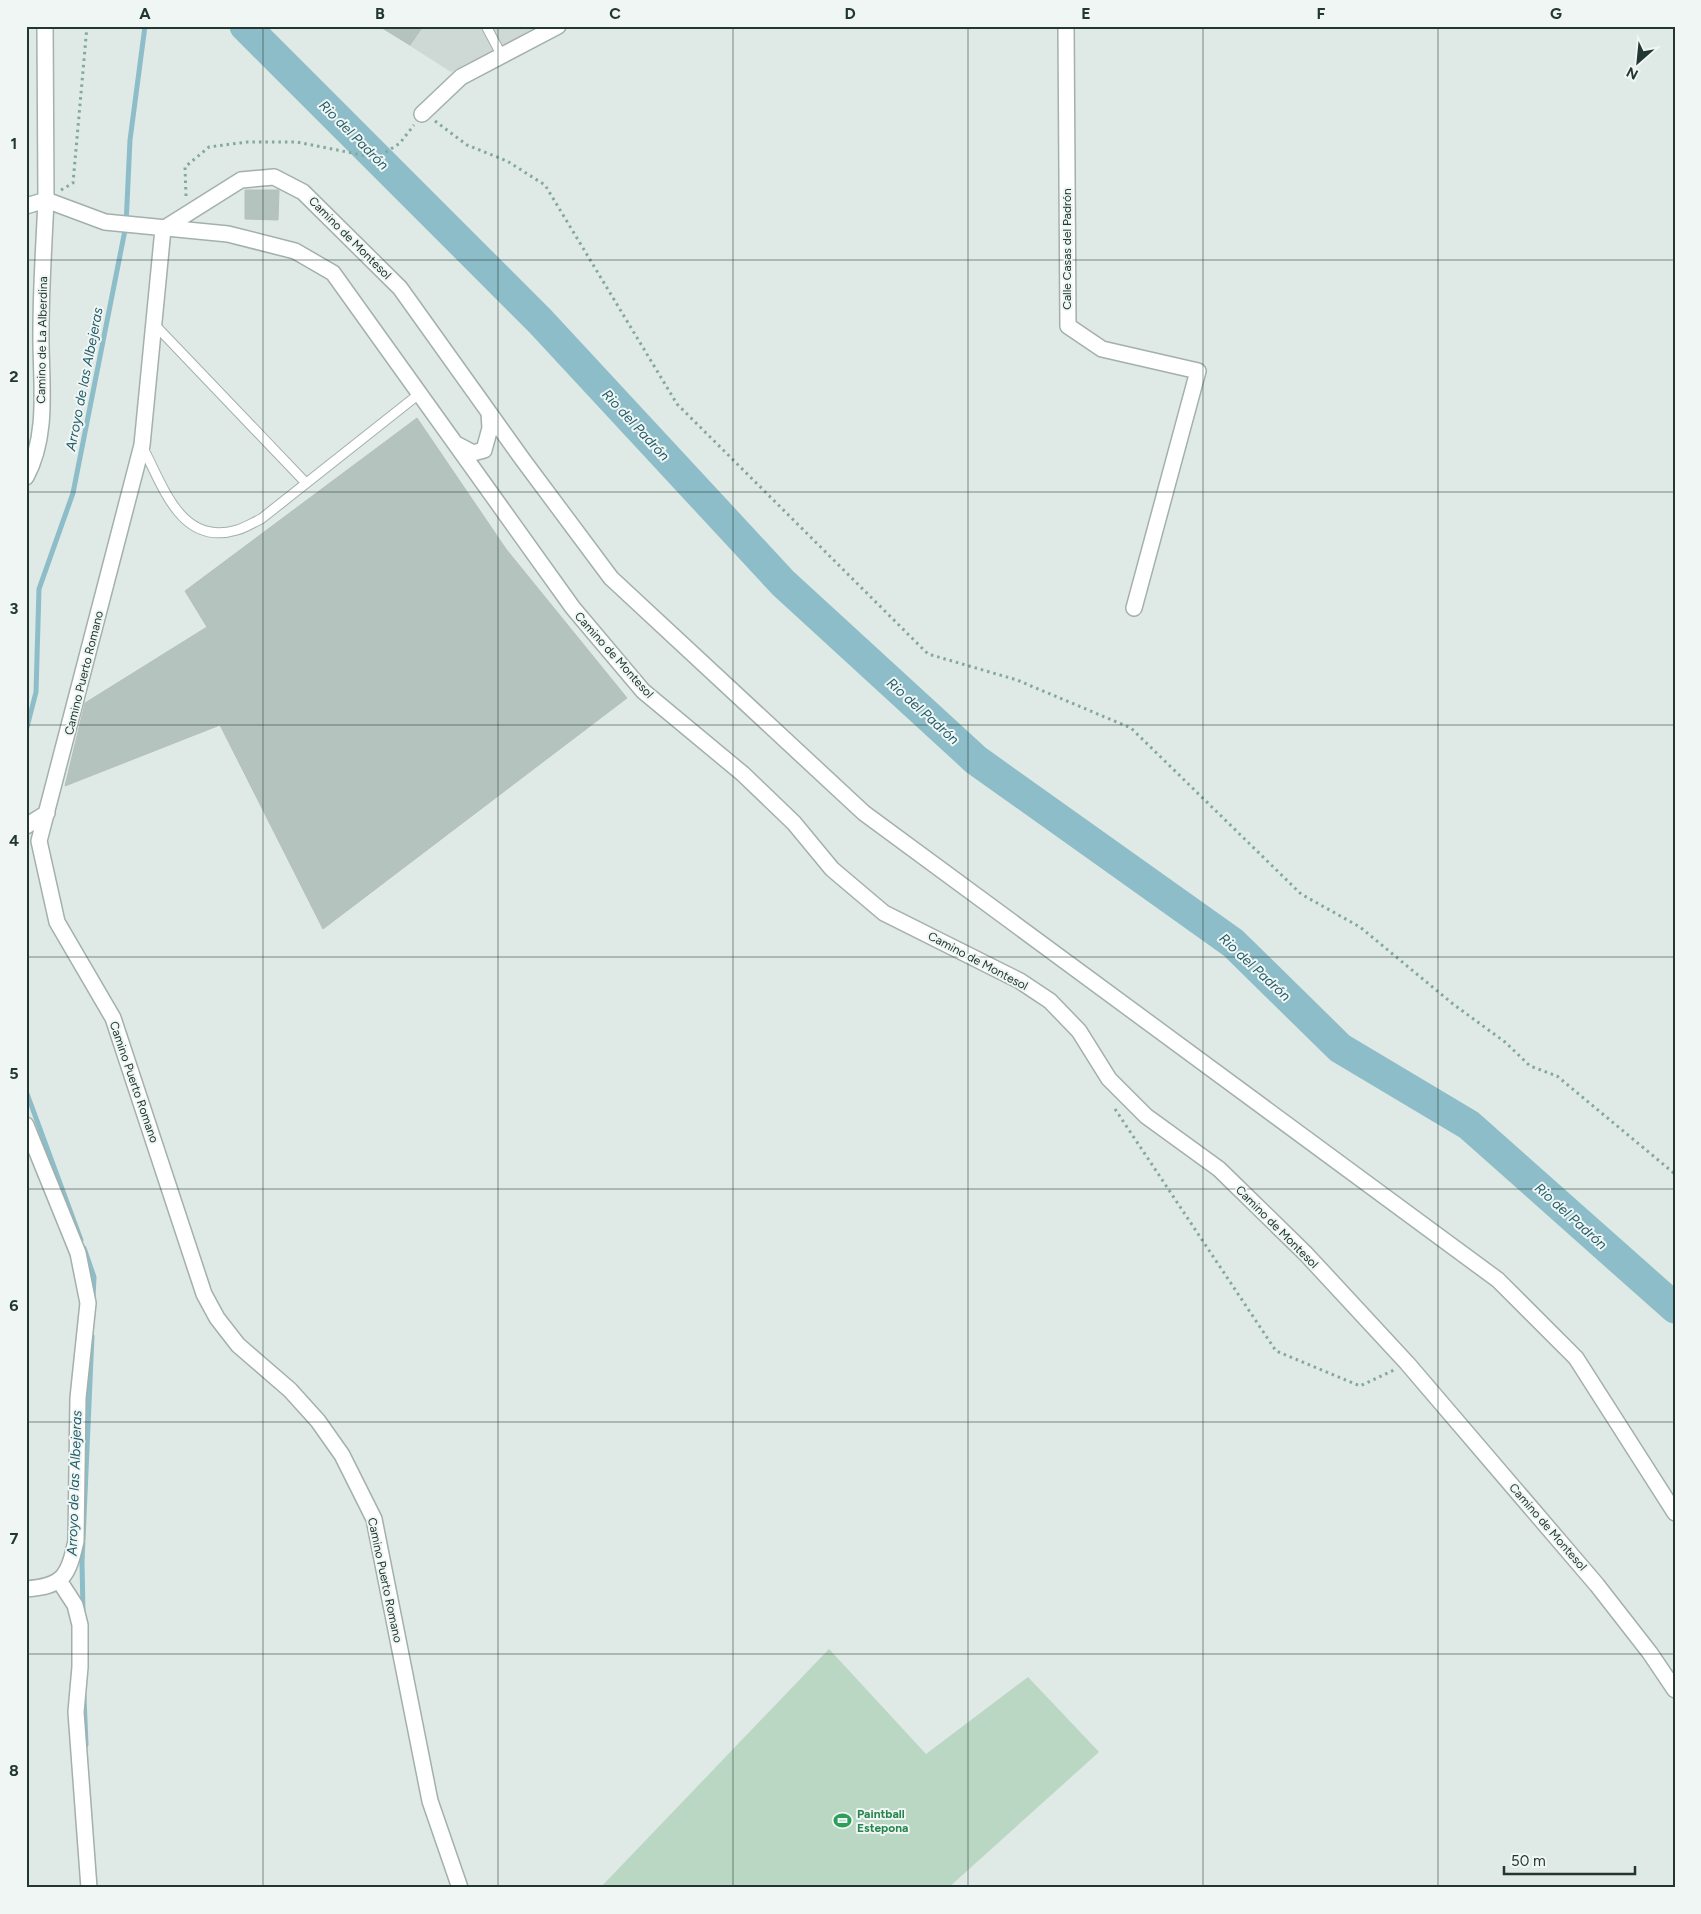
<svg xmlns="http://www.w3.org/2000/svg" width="1701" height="1914" viewBox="0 0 1701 1914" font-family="Figtree,sans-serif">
<rect width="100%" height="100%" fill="#dfe9e5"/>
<!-- built -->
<path fill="#ced8d4" d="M 379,26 L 539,26 L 451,72 Z"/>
<!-- green -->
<path fill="#bad7c3" d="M 829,1649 L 926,1754 L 1028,1677 L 1099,1752 L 948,1888 L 600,1888 Z"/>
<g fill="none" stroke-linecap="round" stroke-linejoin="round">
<!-- stream -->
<path stroke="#8dbdc8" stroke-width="5" d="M 26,731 L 36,692 L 39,589 L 73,493 L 126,225 L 130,140 L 145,26
M 26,1091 L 81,1240
M 84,1248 L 94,1277 L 93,1298
M 83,1613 L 82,1562 L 92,1336
M 84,1696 L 86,1745"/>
<!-- river -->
<path stroke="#8dbdc8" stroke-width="31" d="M 245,26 L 540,321 L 783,583 L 976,760 L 1233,943 L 1340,1048 L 1469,1125 L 1675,1308"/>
</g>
<!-- building -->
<path fill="#b5c3be" stroke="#b3c1bc" d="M 379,26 L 423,26 L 410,45 Z
M 245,190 L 279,190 L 278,220 L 245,219 Z
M 417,418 L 506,549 L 627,698 L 323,929 L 220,725 L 65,786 L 85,703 L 207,627 L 185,591 Z"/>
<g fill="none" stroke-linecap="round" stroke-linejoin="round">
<defs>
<path id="lane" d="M 486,26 L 502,56
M 154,324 L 306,483
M 142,446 C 163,485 180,547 237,530 C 245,528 254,522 261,519 L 419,394"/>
<path id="street" d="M 1066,26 L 1068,326 L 1102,349 L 1198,371 L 1134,608
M 422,114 L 461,77 L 558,26
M 163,229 L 241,180 L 274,177 L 303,192 L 400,288 L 523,460 L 611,578 L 864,813 L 1498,1280 L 1576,1358 L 1675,1513
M 163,229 L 142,445 L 39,841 L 57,922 L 113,1018 L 204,1294 L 217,1318 L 238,1345 L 290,1390 L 318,1421 L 342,1455 L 374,1519 L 430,1801 L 460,1888
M 456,444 L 473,453 L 484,450 L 490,428 L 489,413
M 26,477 C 50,433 40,378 41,330 C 41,287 44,244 46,200 L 105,222 L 228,234 L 295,251 L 333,273 L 573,608 L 643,691 L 743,774 L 794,823 L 832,869 L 884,913 L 1020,981 L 1050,1001 L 1079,1031 L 1109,1079 L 1146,1116 L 1219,1169 L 1306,1254 L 1407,1363 L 1597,1585 L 1650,1653 L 1675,1690
M 26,826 L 47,813
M 26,1125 L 78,1253 L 88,1303 L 78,1398 L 76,1541 C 68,1576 64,1586 26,1589
M 60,1582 L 75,1605 L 80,1625 L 80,1667 L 76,1712 L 89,1888"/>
<path id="secondary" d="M 26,206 L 46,200 L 45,26"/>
</defs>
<!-- lane casing -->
<use href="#lane" stroke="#a3b0ac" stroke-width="11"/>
<!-- street casing -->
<use href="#street" stroke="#a3b0ac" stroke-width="18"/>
<!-- secondary casing -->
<use href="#secondary" stroke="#a0b3ac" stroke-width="18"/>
<!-- path -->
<path stroke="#83a99e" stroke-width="3" stroke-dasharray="2.5 4" stroke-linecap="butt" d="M 435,121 L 467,145 L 507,161 L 545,185 L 677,404 L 928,654 L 1017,680 L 1131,728 L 1301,894 L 1360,927 L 1453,1004 L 1505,1042 L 1530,1066 L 1557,1076 L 1675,1174
M 61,190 L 73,183 L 87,26
M 186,196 L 185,167 L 209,147 L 247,142 L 297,142 L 377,158 L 400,143 L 414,125
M 1115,1109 L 1276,1351 L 1360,1386 L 1394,1370"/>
<!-- lane -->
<use href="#lane" stroke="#fff" stroke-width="9"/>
<!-- street -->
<use href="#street" stroke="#fff" stroke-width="15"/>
<!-- secondary -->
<use href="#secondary" stroke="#fff" stroke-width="15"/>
</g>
<!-- grid -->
<path fill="none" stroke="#223732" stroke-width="1" stroke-opacity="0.55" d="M 263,26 L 263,1888M 498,26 L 498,1888M 733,26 L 733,1888M 968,26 L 968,1888M 1203,26 L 1203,1888M 1438,26 L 1438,1888M 26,260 L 1675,260M 26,492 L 1675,492M 26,725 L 1675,725M 26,957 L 1675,957M 26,1189 L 1675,1189M 26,1422 L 1675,1422M 26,1654 L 1675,1654"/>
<!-- icons -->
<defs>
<symbol id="stadium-bare" viewBox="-9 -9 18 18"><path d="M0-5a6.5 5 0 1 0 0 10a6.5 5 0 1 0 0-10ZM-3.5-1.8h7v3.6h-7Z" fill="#2e9e5b" stroke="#eff6f3" stroke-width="2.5" paint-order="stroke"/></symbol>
</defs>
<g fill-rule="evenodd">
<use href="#stadium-bare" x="830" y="1808" width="25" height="25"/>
</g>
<g text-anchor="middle" stroke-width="4" stroke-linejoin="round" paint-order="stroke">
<!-- street labels -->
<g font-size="12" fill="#223732" stroke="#eff6f3">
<text transform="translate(350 238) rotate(45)" y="4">Camino de Montesol</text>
<text transform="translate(1067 249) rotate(-90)" y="4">Calle Casas del Padrón</text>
<text transform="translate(42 340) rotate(-89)" y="4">Camino de La Alberdina</text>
<text transform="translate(614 655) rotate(48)" y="4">Camino de Montesol</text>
<text transform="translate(84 673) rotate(-76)" y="4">Camino Puerto Romano</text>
<text transform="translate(978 961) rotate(28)" y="4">Camino de Montesol</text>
<text transform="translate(134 1082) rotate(71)" y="4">Camino Puerto Romano</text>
<text transform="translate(1277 1227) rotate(45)" y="4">Camino de Montesol</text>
<text transform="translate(1548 1527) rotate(49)" y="4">Camino de Montesol</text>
<text transform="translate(385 1580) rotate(78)" y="4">Camino Puerto Romano</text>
</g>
<!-- leisure labels -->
<g font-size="12" font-weight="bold" fill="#27864d" stroke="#eff6f3" text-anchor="start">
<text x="857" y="1818">Paintball<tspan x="857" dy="14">Estepona</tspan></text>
</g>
<!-- water labels -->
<g font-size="14" font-style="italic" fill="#245d6b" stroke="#eff6f3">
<text transform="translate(354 135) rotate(45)" y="5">Rio del Padrón</text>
<text transform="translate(84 379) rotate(-79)" y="5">Arroyo de las Albejeras</text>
<text transform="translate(636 425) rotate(47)" y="5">Rio del Padrón</text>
<text transform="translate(923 711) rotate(42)" y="5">Rio del Padrón</text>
<text transform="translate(1255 967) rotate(43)" y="5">Rio del Padrón</text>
<text transform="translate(1571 1216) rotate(42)" y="5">Rio del Padrón</text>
<text transform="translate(74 1483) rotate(-88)" y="5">Arroyo de las Albejeras</text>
</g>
</g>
<!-- border -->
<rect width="1701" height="1914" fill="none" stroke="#eff6f3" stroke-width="55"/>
<!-- north arrow -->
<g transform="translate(1638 62) rotate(207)" stroke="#eff6f3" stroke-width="4" paint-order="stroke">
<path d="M0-4L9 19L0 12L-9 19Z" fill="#223732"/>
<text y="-8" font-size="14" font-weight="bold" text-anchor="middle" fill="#223732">N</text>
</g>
<!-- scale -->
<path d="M1504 1866v8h131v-8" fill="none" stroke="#223732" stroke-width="2.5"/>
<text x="1511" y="1866" font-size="15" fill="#223732" stroke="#eff6f3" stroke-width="4" paint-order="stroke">50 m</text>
<rect x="28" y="28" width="1646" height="1858" fill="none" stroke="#223732" stroke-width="2"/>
<g font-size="16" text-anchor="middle" font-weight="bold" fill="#223732">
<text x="145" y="19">A</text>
<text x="380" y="19">B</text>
<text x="615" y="19">C</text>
<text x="850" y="19">D</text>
<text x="1086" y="19">E</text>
<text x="1321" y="19">F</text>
<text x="1556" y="19">G</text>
<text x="14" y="149">1</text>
<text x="14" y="382">2</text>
<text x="14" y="614">3</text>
<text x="14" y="846">4</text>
<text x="14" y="1079">5</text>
<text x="14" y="1311">6</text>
<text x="14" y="1544">7</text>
<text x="14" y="1776">8</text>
</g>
</svg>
